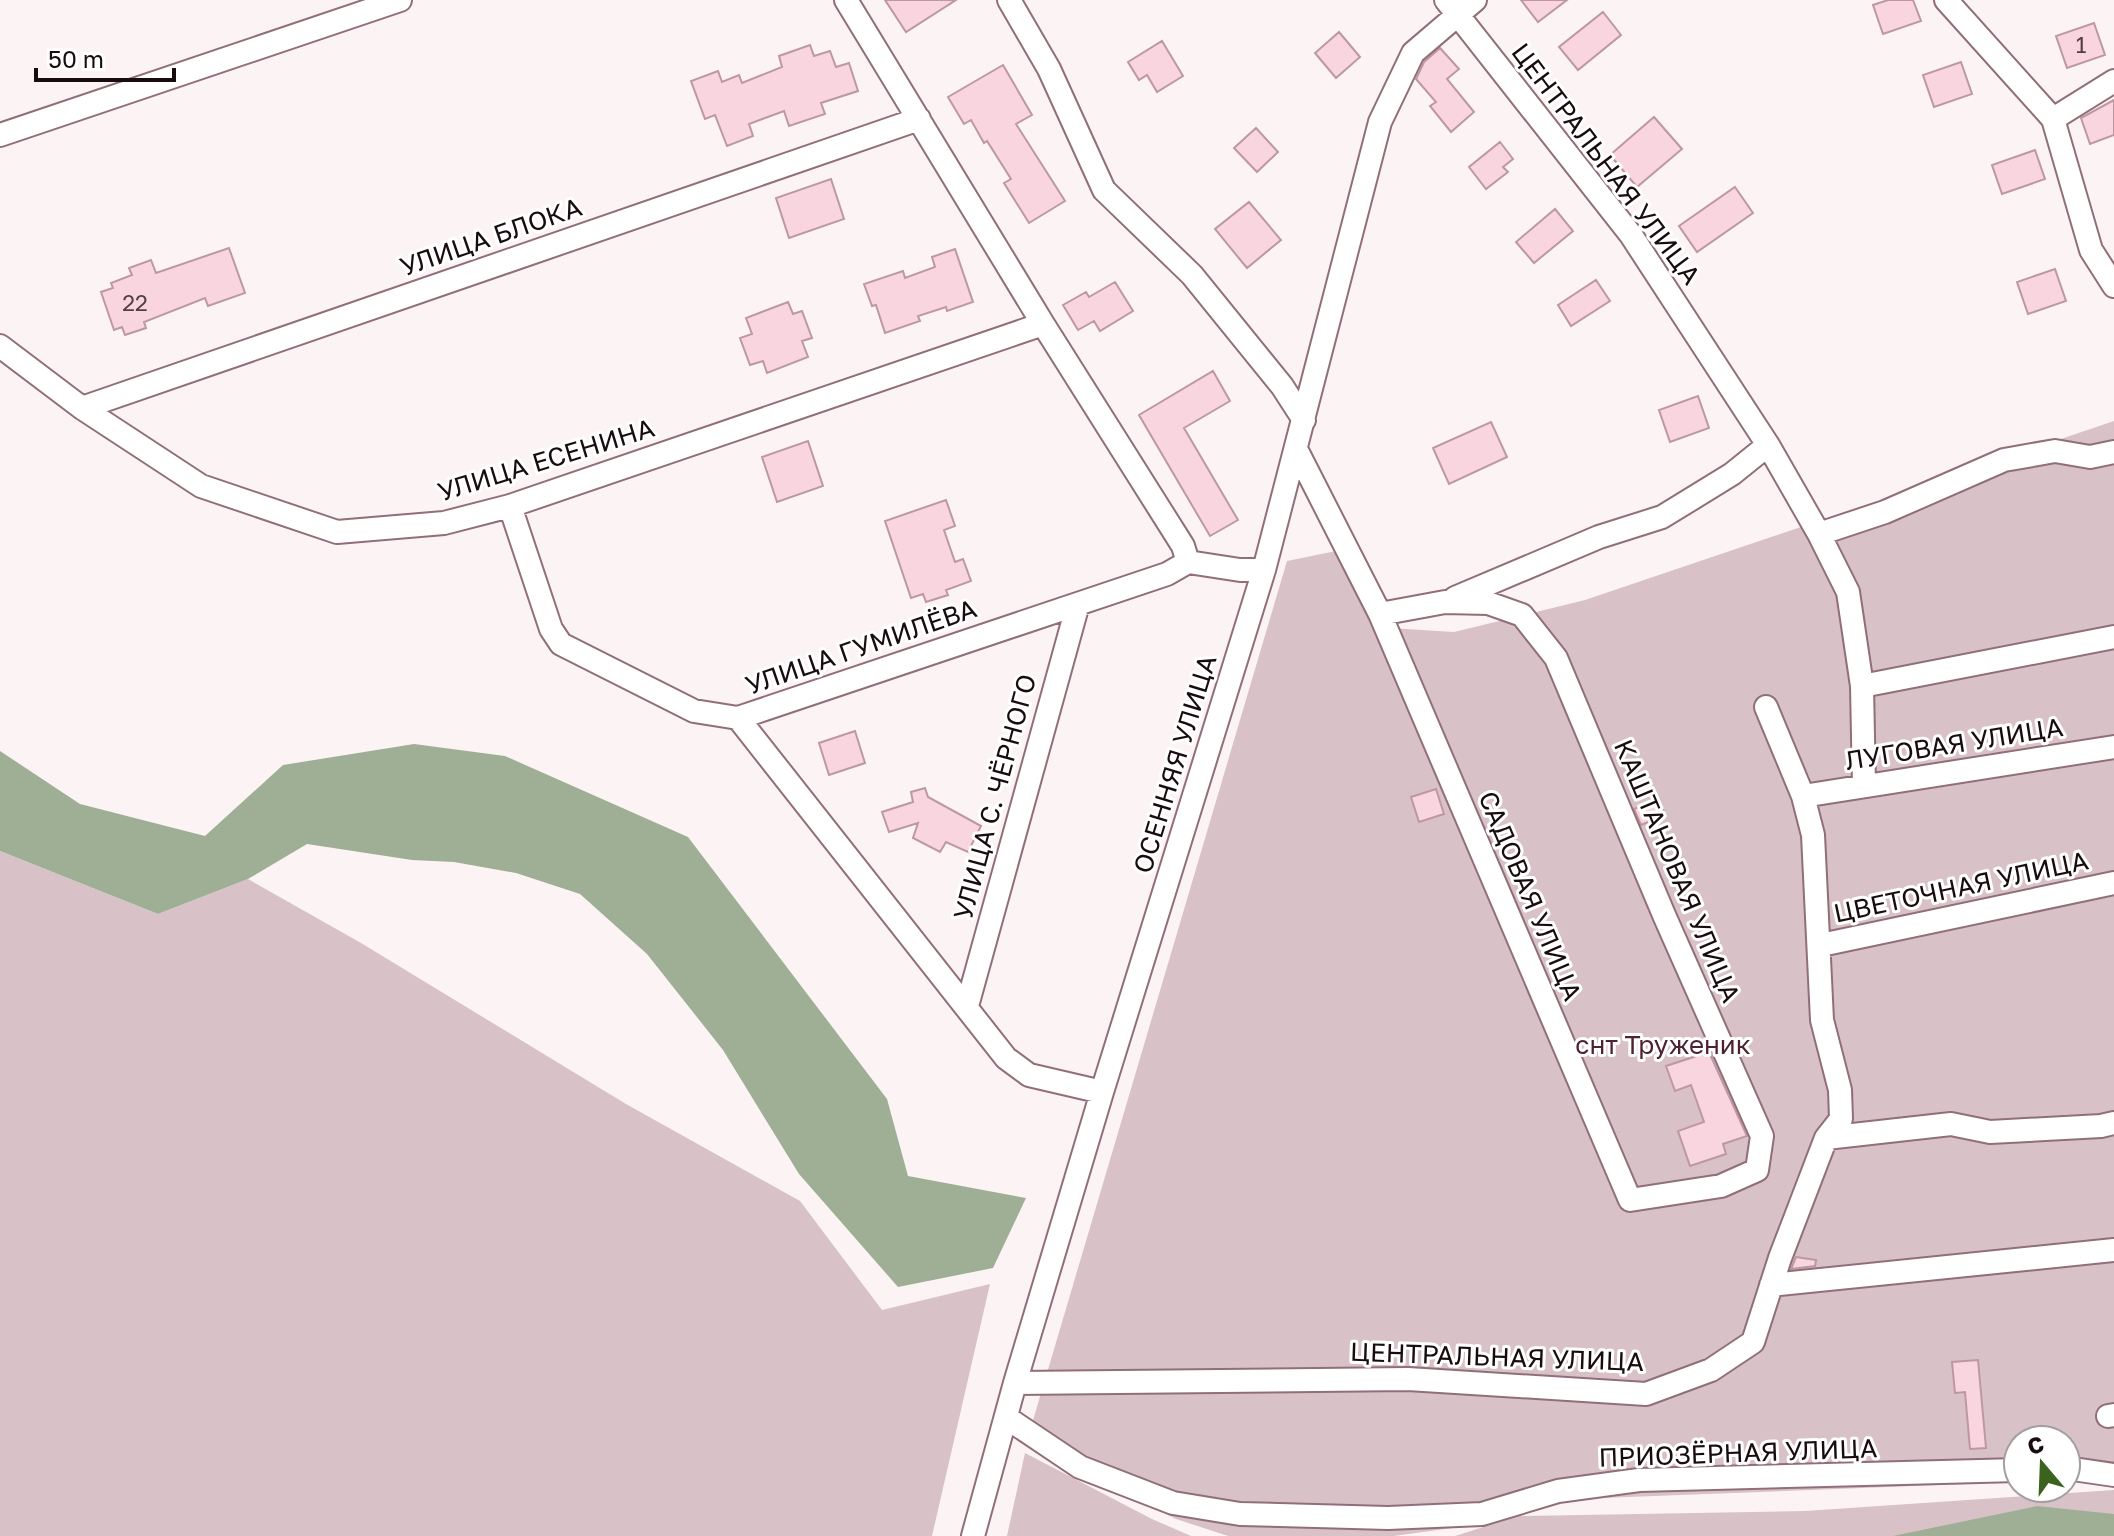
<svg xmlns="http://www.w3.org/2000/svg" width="2114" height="1536" viewBox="0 0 2114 1536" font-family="'Golos Text',sans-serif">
<rect width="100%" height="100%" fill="#fcf3f5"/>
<!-- green -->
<path fill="#d8c2c7" d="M 2114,421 L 2114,1483 L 2066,1482 L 2066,1440 L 2018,1440 L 2018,1482 L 1549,1500 L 1467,1526 L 1394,1536 L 1228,1536 L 1176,1519 L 1026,1444 L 1287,561 L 1336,551 L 1374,627 L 1454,632 L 1585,600 Z
M 0,851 L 158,914 L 248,879 L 361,943 L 626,1104 L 800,1201 L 882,1310 L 990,1284 L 932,1536 L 0,1536 Z
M 1025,1453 L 1152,1519 L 1191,1536 L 1007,1536 Z
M 2114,1490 L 2114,1536 L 1455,1536 L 1518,1516 L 1805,1511 Z"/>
<!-- water -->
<path fill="#9faf95" d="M 414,744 L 505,756 L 688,837 L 887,1099 L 908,1176 L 1026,1198 L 993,1268 L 898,1287 L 799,1174 L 723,1050 L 647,954 L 580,894 L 516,873 L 454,862 L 412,860 L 307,844 L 248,879 L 158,914 L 0,851 L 0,751 L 80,804 L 205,836 L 283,765 Z
M 2037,1506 L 2114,1514 L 2114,1536 L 1893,1536 Z"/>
<!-- building -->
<path fill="#f9d6df" stroke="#bd98a2" stroke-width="2" d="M 885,0 L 956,0 L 906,32 Z
M 1521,0 L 1567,0 L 1538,22 Z
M 1888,0 L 1913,0 L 1921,21 L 1883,34 L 1873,5 Z
M 1603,12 L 1621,35 L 1578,70 L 1559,47 Z
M 2094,23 L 2105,55 L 2067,68 L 2056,36 Z
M 1339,32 L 1360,57 L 1336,78 L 1315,53 Z
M 1162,41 L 1183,76 L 1157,92 L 1147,75 L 1139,80 L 1128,62 Z
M 810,45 L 814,56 L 830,51 L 836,67 L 849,63 L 858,91 L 821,103 L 825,114 L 789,126 L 784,111 L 749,124 L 753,136 L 727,146 L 715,115 L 705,119 L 691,81 L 718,71 L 722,82 L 739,75 L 742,83 L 782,67 L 779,56 Z
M 1440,48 L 1459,69 L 1447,79 L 1474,112 L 1451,132 L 1430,106 L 1436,102 L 1416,79 L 1424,62 Z
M 1961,62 L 1972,94 L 1934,107 L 1923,75 Z
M 1003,65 L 1032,115 L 1016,124 L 1065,201 L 1029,223 L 1004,183 L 1011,179 L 987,141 L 984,143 L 971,120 L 964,124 L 948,97 Z
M 2114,100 L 2114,135 L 2090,144 L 2081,118 Z
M 1654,117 L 1682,149 L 1637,187 L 1610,155 Z
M 1256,128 L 1278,152 L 1257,172 L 1234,148 Z
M 1500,142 L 1513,159 L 1503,167 L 1508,172 L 1486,189 L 1469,167 Z
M 2035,150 L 2045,179 L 2002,194 L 1992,165 Z
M 831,179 L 844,219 L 789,238 L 776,198 Z
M 1735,187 L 1753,213 L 1697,252 L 1679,226 Z
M 1249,202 L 1281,240 L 1247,268 L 1215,229 Z
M 1555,209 L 1573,231 L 1534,263 L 1516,242 Z
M 229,248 L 245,293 L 208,306 L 205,298 L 144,322 L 146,328 L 125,335 L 122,327 L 114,330 L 101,292 L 113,288 L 111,283 L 132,275 L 129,268 L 151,260 L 156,273 Z
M 955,249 L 973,302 L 947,311 L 946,307 L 918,316 L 920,321 L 885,333 L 876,305 L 872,306 L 864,284 L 903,271 L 905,278 L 935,267 L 932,257 Z
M 2055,269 L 2066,301 L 2028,314 L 2017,282 Z
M 1596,280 L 1610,301 L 1571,326 L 1558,305 Z
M 1115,282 L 1133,311 L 1100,331 L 1094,321 L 1078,330 L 1063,305 L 1086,292 L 1089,297 Z
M 788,302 L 793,314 L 802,311 L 812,338 L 802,341 L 808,357 L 767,373 L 763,361 L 750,365 L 740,338 L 752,334 L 746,318 Z
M 1213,371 L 1230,401 L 1184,428 L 1238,520 L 1210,536 L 1139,415 Z
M 1698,396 L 1709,428 L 1670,442 L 1659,410 Z
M 1491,422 L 1507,457 L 1449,484 L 1433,448 Z
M 808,441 L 823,486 L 777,502 L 762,457 Z
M 946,500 L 955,526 L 944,530 L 955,562 L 963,559 L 971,581 L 946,590 L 948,595 L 926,602 L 923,594 L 911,598 L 885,521 Z
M 855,731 L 865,763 L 829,775 L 819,743 Z
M 925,788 L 928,797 L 981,826 L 968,852 L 946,842 L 940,852 L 913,838 L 918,823 L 889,832 L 882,812 L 913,802 L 911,792 Z
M 1436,789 L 1444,814 L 1419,822 L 1411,797 Z
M 1659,799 L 1665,815 L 1641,825 L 1634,809 Z
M 1709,1052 L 1747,1136 L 1723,1144 L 1726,1154 L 1690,1166 L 1678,1131 L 1704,1122 L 1691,1085 L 1675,1091 L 1666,1066 Z
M 1796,1257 L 1816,1260 L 1815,1266 L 1791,1269 Z
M 1978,1360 L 1986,1448 L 1970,1449 L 1965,1392 L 1955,1393 L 1952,1362 Z"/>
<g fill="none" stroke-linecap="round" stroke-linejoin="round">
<defs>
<path id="minor" d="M 846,0 L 1043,324 L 1183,546 L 1188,562
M 1009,0 L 1049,69 L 1104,190 L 1192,275 L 1282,386 L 1304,420
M 1446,0 L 1631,235 L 1768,445 L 1819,534 L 1848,592 L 1862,686 L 1864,786
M 1946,0 L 2053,119 L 2091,250 L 2114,286
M 2053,119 L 2114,81
M 0,135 L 400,0
M 0,346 L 82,408 L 201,486 L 337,532 L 444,523 L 510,506 L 1043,324
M 82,408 L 919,119
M 1297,451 L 1380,614 L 1630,1200 L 1721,1186 L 1757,1170 L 1762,1136 L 1664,915 L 1556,658 L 1522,615 L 1488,603 L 1445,602 L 1380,614
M 510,506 L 551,629 L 561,644 L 694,711 L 738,718 L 1167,574 L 1188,562
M 1819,534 L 1885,512 L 2004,460 L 2055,451 L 2090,457 L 2114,452
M 1188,562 L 1240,570 L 1264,570
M 1455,598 L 1599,537 L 1662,517 L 1732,474 L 1768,445
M 1862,686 L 2114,637
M 738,718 L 1006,1058 L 1029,1075 L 1102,1092
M 1803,796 L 2114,747
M 1821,945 L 2114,883
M 967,1006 L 1078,604
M 1826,1138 L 1951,1124 L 1990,1132 L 2101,1126 L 2114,1123
M 1771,1285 L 2114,1250
M 1015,1383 L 1408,1379 L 1646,1394 L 1711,1370 L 1753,1342 L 1780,1258 L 1826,1138 L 1841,1119 L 1840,1090 L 1822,1020 L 1813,835 L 1803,796 L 1766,707
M 2108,1416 L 2114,1415
M 1007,1418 L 1080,1467 L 1173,1503 L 1240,1514 L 1388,1518 L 1482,1514 L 1558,1491 L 1639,1480 L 2018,1470
M 2066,1468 L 2114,1475
M 973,1536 L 1015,1383 L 1102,1092 L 1264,570 L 1380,122 L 1413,53 L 1475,0"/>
</defs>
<!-- minor casing -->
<use href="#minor" stroke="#916f78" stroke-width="26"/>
<!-- minor -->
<use href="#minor" stroke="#fff" stroke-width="22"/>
</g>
<g text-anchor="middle" stroke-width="6" stroke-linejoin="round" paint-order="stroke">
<!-- number labels -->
<g font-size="22" fill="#503e43">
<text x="2081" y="53">1</text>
<text x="135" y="311">22</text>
</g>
<!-- street labels -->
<g font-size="26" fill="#180c0f" stroke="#fff">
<text transform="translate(1606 164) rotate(53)" y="9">ЦЕНТРАЛЬНАЯ УЛИЦА</text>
<text transform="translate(491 237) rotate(-19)" y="9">УЛИЦА БЛОКА</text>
<text transform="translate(546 460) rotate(-17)" y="9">УЛИЦА ЕСЕНИНА</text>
<text transform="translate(861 647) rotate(-19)" y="9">УЛИЦА ГУМИЛЁВА</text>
<text transform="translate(1954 744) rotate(-9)" y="9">ЛУГОВАЯ УЛИЦА</text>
<text transform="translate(1175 764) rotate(-73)" y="9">ОСЕННЯЯ УЛИЦА</text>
<text transform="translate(995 797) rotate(-75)" y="9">УЛИЦА С. ЧЁРНОГО</text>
<text transform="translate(1677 871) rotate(67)" y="9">КАШТАНОВАЯ УЛИЦА</text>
<text transform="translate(1961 887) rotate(-12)" y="9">ЦВЕТОЧНАЯ УЛИЦА</text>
<text transform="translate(1530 896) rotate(67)" y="9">САДОВАЯ УЛИЦА</text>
<text transform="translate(1497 1357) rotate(2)" y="9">ЦЕНТРАЛЬНАЯ УЛИЦА</text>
<text transform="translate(1738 1453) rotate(-2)" y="9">ПРИОЗЁРНАЯ УЛИЦА</text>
</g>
<!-- park labels -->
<g font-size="26" fill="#4f2231" stroke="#fff">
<text x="1663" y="1054">снт Труженик</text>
</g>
</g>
<!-- north arrow -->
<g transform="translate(2042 1464) rotate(341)"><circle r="38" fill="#ffffff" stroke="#a39e9f" stroke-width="2"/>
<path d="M0-6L14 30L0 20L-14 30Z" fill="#3c631e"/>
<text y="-12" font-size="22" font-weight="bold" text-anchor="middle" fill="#180c0f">С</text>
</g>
<!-- scale -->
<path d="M36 68v12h138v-12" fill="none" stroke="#180c0f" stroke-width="4"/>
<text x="48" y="68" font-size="24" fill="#180c0f" stroke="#ffffff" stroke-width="6" paint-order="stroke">50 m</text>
</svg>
